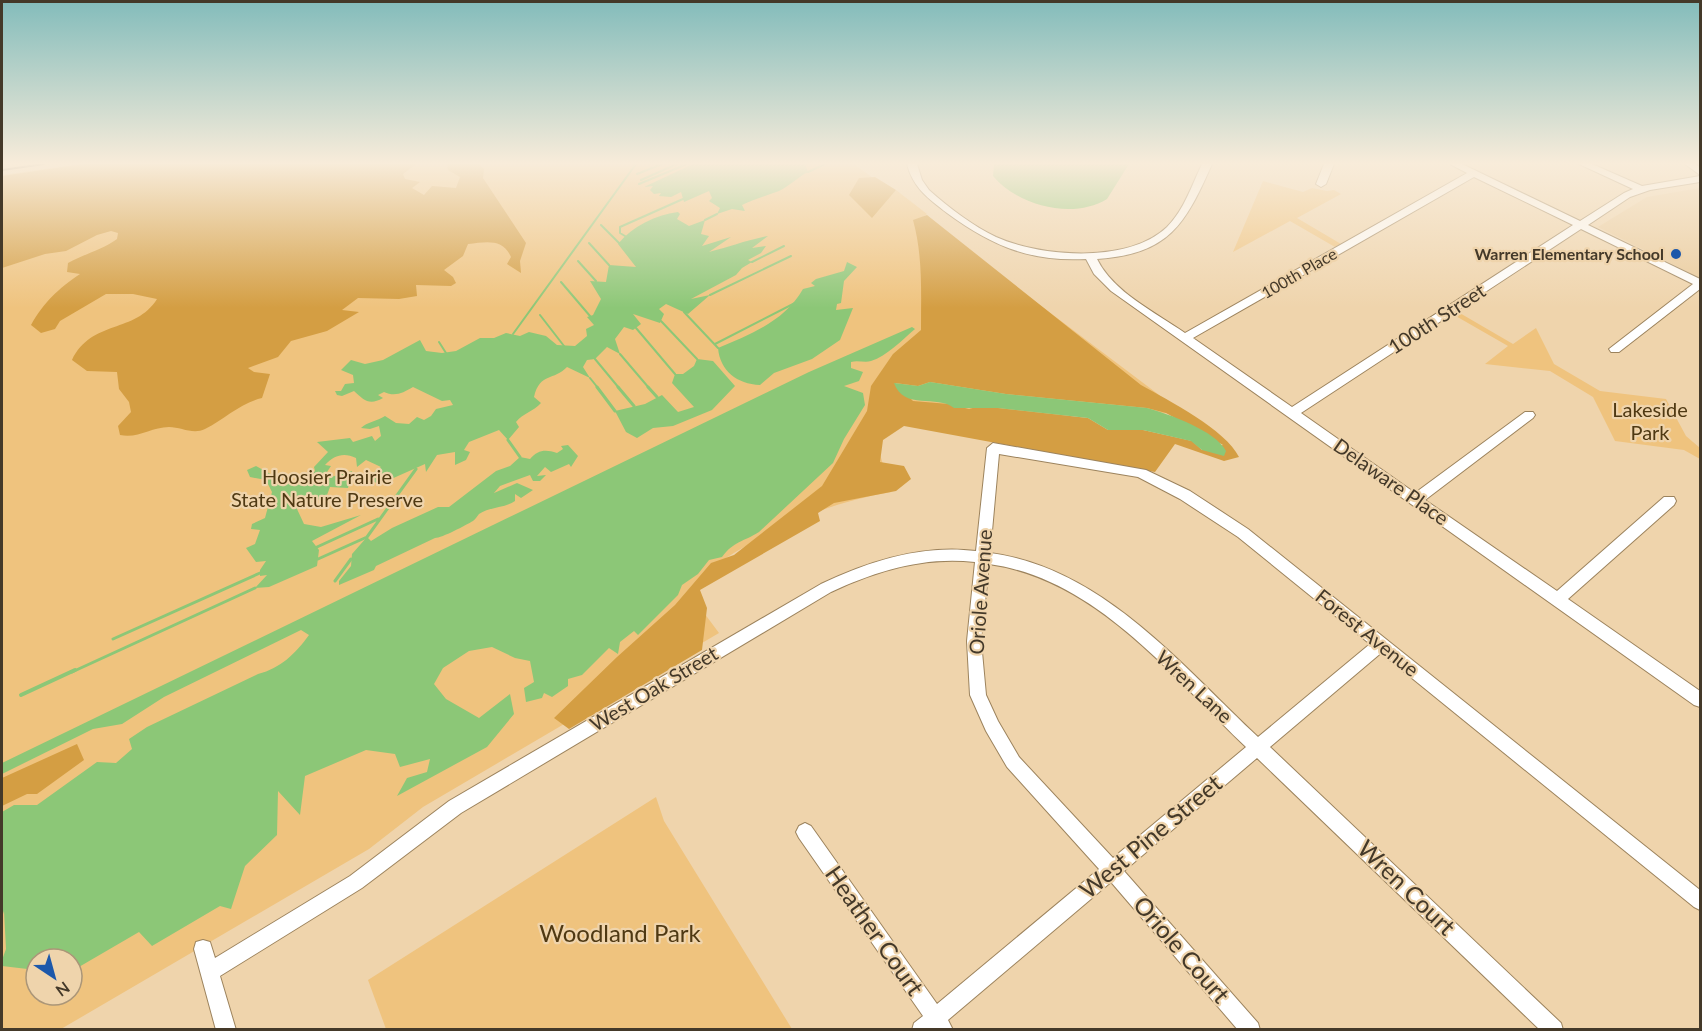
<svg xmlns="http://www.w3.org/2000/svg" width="1702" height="1031" viewBox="0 0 1702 1031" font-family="Lato,sans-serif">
<rect width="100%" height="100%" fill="#efd4ac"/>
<!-- built -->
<path fill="#eacb9c" d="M 1700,188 L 1700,278 L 1598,227 L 1647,197 Z"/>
<!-- green -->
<path fill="#efc37e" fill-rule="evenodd" d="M 79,164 L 854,164 L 893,193 L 896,190 L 927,214 L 923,217 L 1183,413 L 870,420 L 891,492 C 829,503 779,524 726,558 C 713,566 701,583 690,594 L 719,633 L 423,807 L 369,849 L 61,1029 L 2,1029 L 2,175 ZM 36,959 L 72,959 L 72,995 L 36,995 Z
M 1263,181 L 1303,192 L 1312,188 L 1327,191 L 1334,190 L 1341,194 L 1297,218 L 1341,244 L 1335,247 L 1290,221 L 1233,252 Z
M 1458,312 L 1513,344 L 1536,328 L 1554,364 L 1600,391 L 1666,399 L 1686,436 L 1700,448 L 1700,459 L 1684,450 L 1615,441 L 1593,397 L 1550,371 L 1485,364 L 1508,346 L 1454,315 Z
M 656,797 L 664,821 L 792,1029 L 386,1029 L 368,980 Z"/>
<!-- forest -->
<path fill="#d49e43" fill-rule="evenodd" d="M 84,164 L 416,164 L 403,174 L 405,179 L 420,182 L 412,188 L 424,195 L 432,186 L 456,188 L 460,177 L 448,170 L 447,164 L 479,164 L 484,169 L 483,178 L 526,243 L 520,261 L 521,273 L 507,264 L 511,257 C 503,238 486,242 468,244 L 463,256 L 444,270 L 453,277 L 456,283 L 451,286 L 416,285 L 417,296 L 399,299 L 358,298 L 342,310 L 359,312 L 327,331 L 291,341 L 278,357 L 248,368 L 254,372 L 270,374 L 262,398 C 240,403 225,419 205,429 C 193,435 181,427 169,427 C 151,427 138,439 120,435 L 118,426 L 131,412 L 129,402 L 119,389 L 117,372 L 87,371 L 72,360 C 92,319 135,334 157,299 L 133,294 L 106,294 L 60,321 L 55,329 L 41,333 L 31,325 C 44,302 58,289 80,274 L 67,272 L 68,263 C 84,254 102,250 117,239 L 118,233 L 111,231 L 97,235 L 66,251 L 45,254 L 2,268 L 2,176 Z
M 875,177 L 896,190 L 872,218 L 849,195 L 859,178 Z
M 927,215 L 1141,385 C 1168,400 1226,430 1239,457 L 1224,461 L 1175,444 L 1155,472 L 904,426 L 883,440 L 880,462 L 904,466 L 911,479 L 896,491 L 834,503 L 818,513 L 820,521 L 700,590 L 707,608 L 702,650 L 569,729 L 554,718 L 617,657 L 675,605 L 711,563 L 734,555 L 822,486 L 867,411 L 871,386 L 893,354 L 921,330 C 921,293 923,256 913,220 ZM 930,382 L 1006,394 L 1147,408 L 1166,413 L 1223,445 L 1202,450 L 1192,441 L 1143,430 L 1108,430 L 1088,418 L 980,406 L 969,409 L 949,404 L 913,401 L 895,383 L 918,386 Z
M 77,744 L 84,760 L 37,794 L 27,794 L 2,806 L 2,778 Z"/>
<!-- water -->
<path fill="#8cc777" d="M 693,164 L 805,164 L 808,172 C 798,177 788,187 779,191 C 766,196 754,199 742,205 L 745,211 L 732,209 L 717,214 L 720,208 L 709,201 L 712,198 L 709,191 L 684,202 L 681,192 L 671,197 L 659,196 L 661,193 L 654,194 L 650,190 L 653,186 L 644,187 Z
M 994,164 L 1129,164 L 1107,199 C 1073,220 1018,206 993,176 Z
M 678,212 L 680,214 L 677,219 L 689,226 L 705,220 L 701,234 L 709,236 L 702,246 L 731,237 L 709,252 C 729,247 747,240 768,236 L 752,248 L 766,246 L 761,253 L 748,260 L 752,262 L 742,268 L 736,275 L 691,299 L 710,295 L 688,314 L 666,304 L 659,309 L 664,314 L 660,323 L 633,314 L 641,324 L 633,330 L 624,327 L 615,339 L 620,354 L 607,347 L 595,359 L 587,360 L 583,367 L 590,378 L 567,367 C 554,381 540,372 534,397 L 541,403 C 533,412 523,413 516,422 L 519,427 L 508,440 L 499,430 L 469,442 L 464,450 L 470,452 L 466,460 L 455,465 L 455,452 L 437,455 L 426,472 L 425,464 L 380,484 L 365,479 L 381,467 L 366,460 L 357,467 L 356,458 C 344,452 334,455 325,465 L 331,466 L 327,472 L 331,477 L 352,471 L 348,488 L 330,487 L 327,495 L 310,504 L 311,498 L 304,499 L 297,509 L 304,524 L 321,527 L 361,515 L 312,541 L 319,550 L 317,566 L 269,587 L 255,588 L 267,575 L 260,576 L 260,570 L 266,561 L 256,562 L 246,548 L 255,544 L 260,530 L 251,529 L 252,524 L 265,518 L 272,492 L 266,480 L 250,477 L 247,470 L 256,466 L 287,483 L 308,477 L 315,471 L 314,467 L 328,452 L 317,442 L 350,438 L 353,442 L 372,436 L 375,441 L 381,436 L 379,426 L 370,429 L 361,428 C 367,422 377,421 385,416 L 396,423 L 409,424 L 417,417 L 424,420 L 431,416 L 436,409 L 453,405 L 450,400 L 442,401 L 413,387 C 403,393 395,397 384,392 L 378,395 L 383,398 C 369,406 364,400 354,391 L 342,396 L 337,395 L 335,391 L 341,391 L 345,384 L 354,383 L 353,375 L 341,370 L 351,360 L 365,364 L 383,360 L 420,340 L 426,351 L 442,353 L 456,351 L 480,338 L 494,338 L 506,333 L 520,336 L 529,332 L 546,336 L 557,345 L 575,346 L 587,336 L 586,329 L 594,325 L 587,317 L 593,315 L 601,299 L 590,281 L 606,282 L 609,265 L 636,267 L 618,244 C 633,226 655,215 678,212 Z
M 847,262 L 857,267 L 844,281 L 841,303 L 837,304 L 836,310 L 853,308 L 840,340 L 812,359 L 774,373 L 760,385 C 737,384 720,371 718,348 C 751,334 785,321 803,289 L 815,286 L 811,283 L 816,279 L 844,271 Z
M 912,327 L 915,329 C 902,340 887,356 871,361 C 865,363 858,360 851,362 L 851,368 L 863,372 L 859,381 L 844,386 L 863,393 L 865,405 L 844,439 L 833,463 L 759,532 C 743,542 734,541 722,557 L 709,560 L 698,574 L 682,585 L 678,595 L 638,635 L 634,631 L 620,642 L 618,654 L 609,648 L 582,675 L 568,679 L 568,686 L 552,697 L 544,693 L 542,698 L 526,702 L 524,688 L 534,682 L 530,661 L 515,658 L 492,647 L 469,651 L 443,668 L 434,684 L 446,699 L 479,718 L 510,694 L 514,714 L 487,747 L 397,796 L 407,778 L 427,772 L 430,759 L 400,767 L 395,754 L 366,750 L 305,776 L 300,815 L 278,791 L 277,835 L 245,866 L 231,909 L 220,906 L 152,946 L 139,932 L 72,971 L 72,959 L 36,959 L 36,970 L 2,966 L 2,960 L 6,949 L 4,911 L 2,917 L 2,812 L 14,805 L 37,805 L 97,762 L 116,763 L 132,749 L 129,739 L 147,727 L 258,674 C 281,668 295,654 309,635 L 301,630 L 164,697 L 122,724 L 93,729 L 2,774 L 2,763 L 809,372 Z
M 697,359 L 713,361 L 735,386 L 712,410 L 673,426 L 653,428 L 637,438 L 626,432 L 615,411 L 645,404 L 662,395 L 678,412 L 694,407 L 672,383 L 675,374 L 683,374 L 694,366 Z
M 930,382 L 1006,394 L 1147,408 C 1169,414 1216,431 1226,451 L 1224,456 L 1202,450 L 1191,441 L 1143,430 L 1108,430 L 1088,418 L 998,408 L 954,408 C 937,394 904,411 894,383 L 918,386 Z
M 568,445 L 578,456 L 571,467 L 569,464 L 551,472 L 545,467 L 537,476 L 546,475 L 540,481 L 533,481 L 530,475 L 500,486 L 494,493 L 517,483 L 533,490 L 521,498 L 515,494 L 515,501 C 505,508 489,507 479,514 C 477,516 476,519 473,521 C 466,525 442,538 435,538 L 376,566 L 374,570 L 339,585 L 339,581 L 351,566 L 352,554 L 367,537 L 371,541 L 392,528 L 438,507 L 449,507 L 496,471 L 510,466 L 520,457 L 530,459 C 538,450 545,449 557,453 L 563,449 L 561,446 Z"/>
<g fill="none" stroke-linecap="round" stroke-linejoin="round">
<!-- stream-far2 -->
<path stroke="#8cc777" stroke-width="2" d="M 808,172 L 825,164
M 637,174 L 662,164
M 641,180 L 677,164
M 639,184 L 687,164
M 705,220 L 717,214
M 601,225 L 619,243
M 625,236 L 620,233 L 620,227 L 683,199
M 589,243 L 609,265
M 578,261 L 596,281
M 752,262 L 784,246
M 561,282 L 590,316
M 710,295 L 791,256
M 684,312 L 718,348
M 540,315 L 564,346
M 661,321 L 697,359
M 636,328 L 675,374
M 513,334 L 636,164
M 439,342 L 446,353
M 715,344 L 795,303
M 620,354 L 649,388
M 595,359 L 619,388
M 590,378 L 598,388"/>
<!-- stream-far1 -->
<path stroke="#8cc777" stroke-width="3" d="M 597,387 L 615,411
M 618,387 L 634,406
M 648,387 L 657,397
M 508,440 L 520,457
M 317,547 L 378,519
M 318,559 L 367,537 L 416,469
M 335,581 L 351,559
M 113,639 L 260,573
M 72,672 L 255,588"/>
<!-- stream -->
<path stroke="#8cc777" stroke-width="4" d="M 21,695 L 75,670"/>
<defs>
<path id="street" d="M 907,164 L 917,164 L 922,180 L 929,190 C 948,207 973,226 996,237 C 1041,257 1128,264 1167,227 C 1184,210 1192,185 1202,164 L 1212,164 C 1185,225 1169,254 1097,259 C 1113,292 1155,312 1185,333 L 1467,173 L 1450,164 L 1462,164 L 1580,221 L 1624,193 L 1633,189 L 1579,164 L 1592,164 L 1642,186 L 1700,176 L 1700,182 L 1650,190 L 1630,197 L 1588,225 L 1700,279 L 1700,289 L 1619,352 L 1611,352 L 1609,349 L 1693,284 L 1581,229 L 1301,413 L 1415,493 L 1525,412 L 1533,412 L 1535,415 L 1533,418 L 1425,500 L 1557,591 L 1664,497 L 1674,497 L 1676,501 L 1674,505 L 1568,599 L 1700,691 L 1700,707 L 1694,705 L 1111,291 L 1094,274 L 1086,259 C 1030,262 992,246 947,213 C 929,199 913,188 907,164 ZM 1474,177 L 1573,225 L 1292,407 L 1193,338 Z
M 1324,164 L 1334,164 L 1326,184 L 1321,187 L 1316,184 Z
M 1685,164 L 1696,164 L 1700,168 L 1700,175 Z
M 993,443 L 1146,470 L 1190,491 L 1248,529 L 1700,890 L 1700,910 L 1694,907 L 1381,653 L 1270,747 L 1561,1023 L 1563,1030 L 1540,1030 L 1257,758 L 1124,871 L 1258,1023 L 1260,1030 L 1238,1030 L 1111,882 L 948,1020 L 953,1030 L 912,1030 L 914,1023 L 923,1016 L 799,838 L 796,832 L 799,826 L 805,823 L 811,826 L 937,1004 L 1099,869 L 1007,767 L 986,731 L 970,695 L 967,641 L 975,562 C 924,556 876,571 831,592 L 461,813 L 362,888 L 220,976 L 236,1030 L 216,1030 L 194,949 L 196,942 L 203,940 L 210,942 L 215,958 L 350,876 L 449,801 L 821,584 C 869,561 922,544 976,551 L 987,448 ZM 999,454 L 1138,477 L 1180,499 L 1238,537 L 1370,644 L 1258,737 C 1180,664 1102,568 990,553 ZM 989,564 C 1097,579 1172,677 1246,747 L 1113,858 L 1019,757 L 998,721 L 986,695 L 981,641 Z"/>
</defs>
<!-- street casing -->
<use href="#street" stroke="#9c835d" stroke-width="2"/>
<!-- street -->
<use href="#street" fill="#fff" fill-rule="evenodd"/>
<!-- rail -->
<path stroke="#5c4f3b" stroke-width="2" d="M 2,170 L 44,164"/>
</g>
<!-- sky -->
<linearGradient id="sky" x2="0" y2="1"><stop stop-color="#83bcbb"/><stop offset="0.53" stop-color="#f8ecda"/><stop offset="1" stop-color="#f8ecda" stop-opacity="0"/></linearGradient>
<rect width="1702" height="308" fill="url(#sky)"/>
<!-- markers -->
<circle fill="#1d58aa" stroke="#efd4ac" stroke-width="2" cx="1676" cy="254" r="6"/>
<g text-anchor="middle" stroke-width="4.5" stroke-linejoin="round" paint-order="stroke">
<!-- far-poi labels -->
<g font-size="16" font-weight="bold" fill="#443929" stroke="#efd4ac" text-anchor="end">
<text x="1664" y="260">Warren Elementary School</text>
</g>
<!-- far-street labels -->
<g font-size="16" fill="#443929" stroke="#efd4ac">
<text transform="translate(1299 273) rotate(-30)" y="6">100th Place</text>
</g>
<!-- street labels -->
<g font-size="20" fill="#443929" stroke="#efd4ac">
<text transform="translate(1437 319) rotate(-33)" y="7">100th Street</text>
<text transform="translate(1391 482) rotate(35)" y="7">Delaware Place</text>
<text transform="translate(981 592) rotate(-86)" y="7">Oriole Avenue</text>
<text transform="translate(1367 633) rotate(39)" y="7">Forest Avenue</text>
<text transform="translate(1194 687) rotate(43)" y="7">Wren Lane</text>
<text transform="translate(654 689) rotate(-31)" y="7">West Oak Street</text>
</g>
<!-- park labels -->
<g font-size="20" fill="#4f3913" stroke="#efd4ac">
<text x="1650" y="417">Lakeside<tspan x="1650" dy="23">Park</tspan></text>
<text x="327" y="484">Hoosier Prairie<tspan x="327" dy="23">State Nature Preserve</tspan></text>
</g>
<!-- near-street labels -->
<g font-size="24" fill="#443929" stroke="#efd4ac">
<text transform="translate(1151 837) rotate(-40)" y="8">West Pine Street</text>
<text transform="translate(1406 888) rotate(44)" y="8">Wren Court</text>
<text transform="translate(874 931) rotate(55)" y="8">Heather Court</text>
<text transform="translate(1181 950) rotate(49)" y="8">Oriole Court</text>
</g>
<!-- near-park labels -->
<g font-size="24" fill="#4f3913" stroke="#efd4ac">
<text x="620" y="942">Woodland Park</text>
</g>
</g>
<!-- border -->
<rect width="1702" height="1031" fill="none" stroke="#443929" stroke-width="6"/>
<!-- north arrow -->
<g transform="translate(54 977) rotate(144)"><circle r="28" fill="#efd4ac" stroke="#ab9678" stroke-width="1.5"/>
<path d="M0-4.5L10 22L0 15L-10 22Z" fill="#1d58aa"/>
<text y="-9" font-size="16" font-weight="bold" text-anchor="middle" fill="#443929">N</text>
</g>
</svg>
